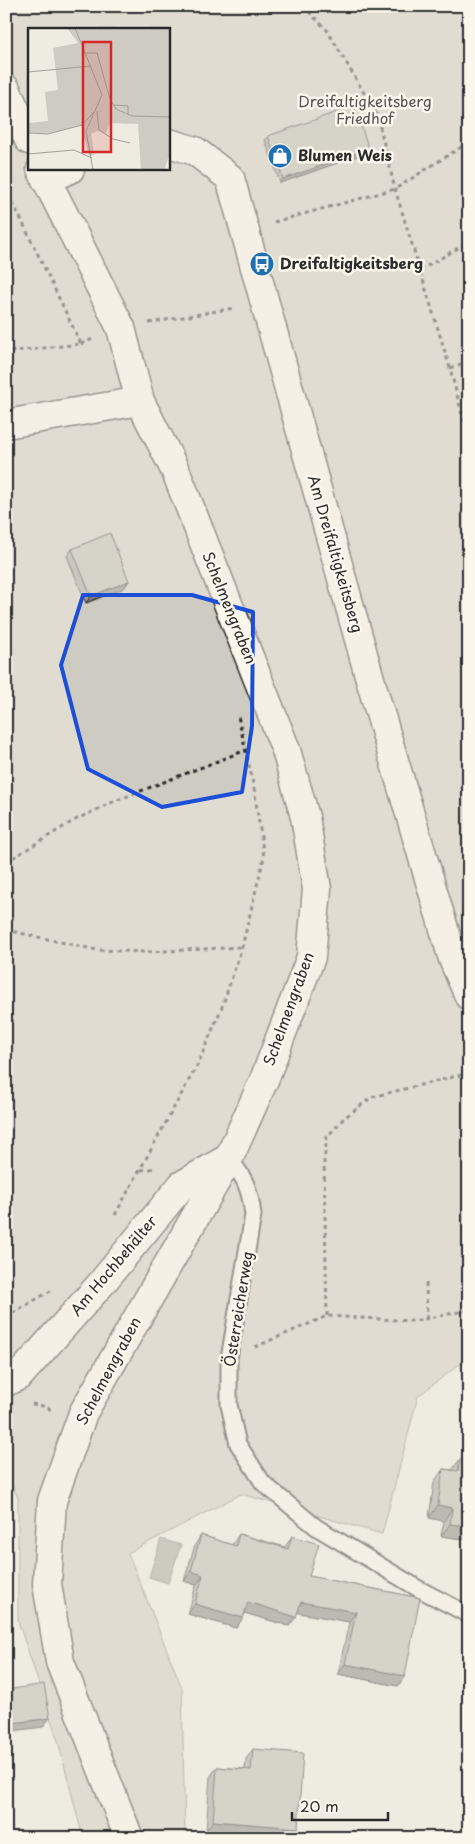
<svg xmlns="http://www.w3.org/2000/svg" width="475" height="1844" viewBox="0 0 475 1844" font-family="'Playpen Sans',sans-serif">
<rect width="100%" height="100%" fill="#eeebe0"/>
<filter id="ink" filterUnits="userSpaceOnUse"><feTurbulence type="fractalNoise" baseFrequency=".02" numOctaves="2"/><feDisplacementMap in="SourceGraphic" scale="10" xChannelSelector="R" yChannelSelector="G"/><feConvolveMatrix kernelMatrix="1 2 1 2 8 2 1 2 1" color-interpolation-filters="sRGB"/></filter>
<g filter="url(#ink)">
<!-- green -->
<path fill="#cecbc2" stroke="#7c7b76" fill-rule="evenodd" d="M 6,6 L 469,6 L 469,1363 L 460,1364 L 418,1396 L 382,1534 L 241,1494 L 128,1553 L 182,1688 L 185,1838 L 83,1838 L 58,1741 L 18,1621 L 18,1498 L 6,1472 ZM 29,29 L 169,29 L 169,169 L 29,169 Z"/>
<!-- water -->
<path fill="#a4a29a" stroke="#74726e" d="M 161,1539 L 181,1545 L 168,1583 L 149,1577 Z"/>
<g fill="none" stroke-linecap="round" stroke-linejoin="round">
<defs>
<path id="lane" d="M 229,1158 C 245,1178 250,1189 253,1215 L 229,1359 L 229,1405 L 238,1444 L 263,1483 L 316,1527 L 419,1589 L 469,1615"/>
<path id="street" d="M 6,89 L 29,140
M 169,143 L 195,151 L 230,178 L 372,686 L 453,959 L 469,996
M 41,169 L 121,328 L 140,401 L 176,472 L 286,750 L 305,817 L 317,889 L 311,957 L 264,1080 L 229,1158 L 83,1413 L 52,1501 L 47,1584 L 60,1662 L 129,1838
M 46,180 L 70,169
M 6,424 L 140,401
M 6,1382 L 19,1376 L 100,1285 L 182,1185 L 227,1159"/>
</defs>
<!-- lane casing -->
<use href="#lane" stroke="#2b2b2b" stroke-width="19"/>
<!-- street casing -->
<use href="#street" stroke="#2b2b2b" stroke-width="31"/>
<!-- path -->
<path stroke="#2b2b2b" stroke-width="3" stroke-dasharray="4 4" stroke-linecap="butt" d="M 303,6 L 327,30 L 377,115 L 395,189 L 450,368 L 469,441
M 6,188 L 81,344 L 6,352
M 274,222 L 395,189 L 469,142
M 420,270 L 469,242
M 149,323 L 234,308
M 81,344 L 93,339
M 450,368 L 469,362
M 6,862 L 75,820 L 115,801 L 246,750
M 6,930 L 97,950 L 146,952 L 242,947
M 141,1170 L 156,1168
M 115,1215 L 198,1064 L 222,1007 L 242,947 L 264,857 L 254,788 L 238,716
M 426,1283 L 427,1318
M 327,1316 L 324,1161 L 327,1137 L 344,1118 L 372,1097 L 469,1073
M 6,1317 L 52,1290
M 255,1347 L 327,1316 L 414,1321 L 469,1310
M 32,1404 L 48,1407 L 51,1411"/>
<!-- lane -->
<use href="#lane" stroke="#fbf7ec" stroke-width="15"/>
<!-- street -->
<use href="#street" stroke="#fbf7ec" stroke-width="28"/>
</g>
<!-- wall -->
<path fill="#9e9c96" stroke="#2b2b2b" d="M 268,136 L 366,153 L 280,183 L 265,140 Z
M 72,549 L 129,581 L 124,588 L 86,603 L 67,556 Z
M 460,1459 L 469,1540 L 441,1536 L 444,1521 L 429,1518 L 434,1482 L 443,1469 L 452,1470 Z
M 239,1534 L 285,1547 L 292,1536 L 309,1576 L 420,1598 L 398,1686 L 338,1674 L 349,1622 L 297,1612 L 296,1617 L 289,1626 L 245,1613 L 243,1618 L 236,1628 L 188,1614 L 196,1585 L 184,1581 L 195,1545 L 201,1535 L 232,1545 Z
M 253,1749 L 298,1828 L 206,1831 L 210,1777 L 217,1767 L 245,1769 L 246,1759 Z"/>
<!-- shaded-wall -->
<path fill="#817f7a" stroke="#2b2b2b" d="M 369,149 L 366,153 L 280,183 L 283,179 Z
M 129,581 L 124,588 L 86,603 L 91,596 Z
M 438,1505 L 452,1508 L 444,1521 L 429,1518 Z
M 450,1524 L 469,1526 L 469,1540 L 441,1536 Z
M 191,1571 L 203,1575 L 196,1585 L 184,1581 Z
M 248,1602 L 296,1617 L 289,1626 L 241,1612 Z
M 301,1602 L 356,1612 L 349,1622 L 294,1612 Z
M 195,1604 L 243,1618 L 236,1628 L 188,1614 Z
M 345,1664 L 405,1676 L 398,1686 L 338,1674 Z
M 50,1718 L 43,1727 L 6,1732 L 6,1724 Z
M 213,1821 L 298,1828 L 291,1838 L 206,1831 Z"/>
<!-- building -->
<path fill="#b8b5ae" stroke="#2b2b2b" d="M 354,106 L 369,149 L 283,179 L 268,136 Z
M 110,533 L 129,581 L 91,596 L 72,549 Z
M 460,1459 L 469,1460 L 469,1526 L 450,1524 L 452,1508 L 438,1505 L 443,1469 L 458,1471 Z
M 239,1534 L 288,1549 L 292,1536 L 319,1544 L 309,1576 L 420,1598 L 405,1676 L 345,1664 L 356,1612 L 301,1602 L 296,1617 L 248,1602 L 243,1618 L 195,1604 L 203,1575 L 191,1571 L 201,1535 L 236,1546 Z
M 44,1684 L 50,1718 L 6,1724 L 6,1690 Z
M 253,1749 L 303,1753 L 298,1828 L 213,1821 L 217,1767 L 251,1770 Z"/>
</g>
<!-- marked area -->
<path d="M0 0H475V1844H0ZM 83,595 L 192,595 L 253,612 L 252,726 L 242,792 L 162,807 L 88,769 L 61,665 Z" fill="#eeebe0" fill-opacity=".55" fill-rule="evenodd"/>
<path fill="none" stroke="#1d4ed8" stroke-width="4" stroke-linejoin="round" d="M 83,595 L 192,595 L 253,612 L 252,726 L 242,792 L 162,807 L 88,769 L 61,665 Z"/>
<!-- icons -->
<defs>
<symbol id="shop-disc" viewBox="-11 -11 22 22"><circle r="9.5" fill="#1f6fb2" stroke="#fbf7ec"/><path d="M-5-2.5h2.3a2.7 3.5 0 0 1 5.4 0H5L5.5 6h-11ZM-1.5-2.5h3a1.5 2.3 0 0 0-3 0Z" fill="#fff"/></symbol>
<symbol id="bus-disc" viewBox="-11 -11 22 22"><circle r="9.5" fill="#1f6fb2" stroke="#fbf7ec"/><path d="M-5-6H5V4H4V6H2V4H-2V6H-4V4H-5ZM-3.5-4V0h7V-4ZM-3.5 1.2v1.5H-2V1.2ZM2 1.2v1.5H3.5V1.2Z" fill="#fff"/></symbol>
</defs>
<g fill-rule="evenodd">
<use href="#shop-disc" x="266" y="142" width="28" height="28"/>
<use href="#bus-disc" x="248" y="250" width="28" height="28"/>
</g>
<g text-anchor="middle" stroke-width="5" stroke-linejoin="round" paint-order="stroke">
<!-- park labels -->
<g font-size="15" fill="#545351" stroke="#fbf7ec">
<text x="365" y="107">Dreifaltigkeitsberg<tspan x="365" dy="17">Friedhof</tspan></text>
</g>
<!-- poi labels -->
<g font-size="15" font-weight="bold" fill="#2b2b2b" stroke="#fbf7ec" text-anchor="start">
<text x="298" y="161">Blumen Weis</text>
<text x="280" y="269">Dreifaltigkeitsberg</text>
</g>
<!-- street labels -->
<g font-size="15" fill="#2b2b2b" stroke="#fbf7ec">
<text transform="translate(335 554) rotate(74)" y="5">Am Dreifaltigkeitsberg</text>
<text transform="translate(229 608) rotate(68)" y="5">Schelmengraben</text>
<text transform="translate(289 1009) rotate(-70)" y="5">Schelmengraben</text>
<text transform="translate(114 1266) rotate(-50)" y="5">Am Hochbehälter</text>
<text transform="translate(239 1309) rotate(-81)" y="5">Österreicherweg</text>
<text transform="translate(109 1371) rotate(-62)" y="5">Schelmengraben</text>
</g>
</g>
<!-- overview -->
<g transform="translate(28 28)">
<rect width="142" height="142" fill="#eeebe0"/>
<path d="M 39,0 L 139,0 L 142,4 L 143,122 L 136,142 L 113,142 L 110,96 L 82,95 L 78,105 L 69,103 L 63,106 L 66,127 L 61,128 L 53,97 L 24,105 L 0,105 L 0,95 L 20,93 L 17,64 L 30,62 L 25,20 L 50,15 Z" fill="#cecbc2"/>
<path fill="none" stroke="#a09e98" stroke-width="1" d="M 47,0 L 74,67 L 58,103 L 65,142M 58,25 L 69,25 L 82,71 L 88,81 L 104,88 L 143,89M 0,44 L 63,38M 86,77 L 100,78 L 100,86M 69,83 L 71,102 L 85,111 L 102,115M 0,105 L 20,106 L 54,97 L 66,84M 0,126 L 46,122 L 64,130"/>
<path fill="#d62828" fill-opacity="0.15" stroke="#d62828" stroke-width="2.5" d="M 55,14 L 83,14 L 83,124 L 55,124 Z"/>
<rect width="142" height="142" fill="none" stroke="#2b2b2b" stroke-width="2.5"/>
</g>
<!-- margin -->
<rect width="475" height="1844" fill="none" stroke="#fbf7ec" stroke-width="25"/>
<rect x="12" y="12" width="450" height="1819" fill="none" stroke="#2b2b2b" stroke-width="2" filter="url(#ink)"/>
<!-- scale -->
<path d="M292 1812v8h96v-8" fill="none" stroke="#2b2b2b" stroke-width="2.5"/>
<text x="300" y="1812" font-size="15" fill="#2b2b2b" stroke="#fbf7ec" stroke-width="4" paint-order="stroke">20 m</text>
</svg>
